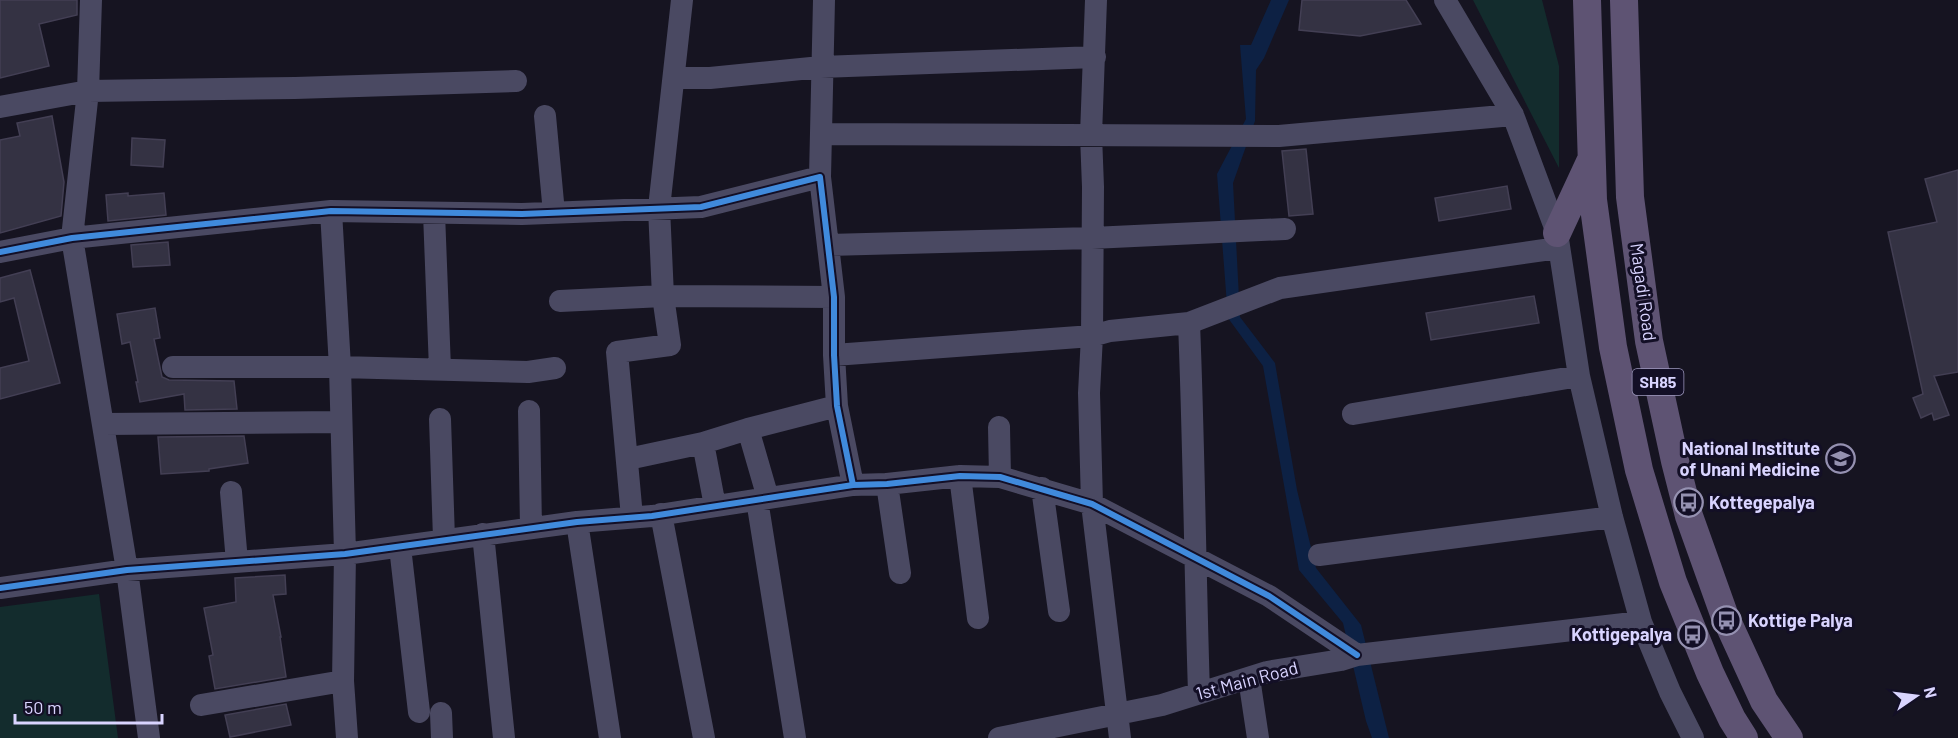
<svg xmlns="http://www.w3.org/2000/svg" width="1958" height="738" viewBox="0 0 1958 738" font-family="Barlow,sans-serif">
<rect width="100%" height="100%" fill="#161421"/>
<!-- green -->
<path fill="#132c2d" d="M 1473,0 L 1542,0 L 1559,66 L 1559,168 Z
M 99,594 L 118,738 L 0,738 L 0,607 Z"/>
<!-- water -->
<path fill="#0d2144" d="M 1271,0 L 1289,0 L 1264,58 L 1256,70 L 1255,121 L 1233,183 L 1240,317 L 1275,363 L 1297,490 L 1316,568 L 1361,625 L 1389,738 L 1372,738 L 1366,721 L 1343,623 L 1299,570 L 1263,366 L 1228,318 L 1217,174 L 1246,119 L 1240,45 L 1251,45 Z"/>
<!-- building -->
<path fill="#343243" stroke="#433f54" stroke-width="1.5" d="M 0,0 L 77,0 L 77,15 L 39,24 L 49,66 L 0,78 Z
M 1302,0 L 1406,0 L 1421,24 L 1360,36 L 1299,30 Z
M 52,116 L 64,182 L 61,216 L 0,233 L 0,140 L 20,136 L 17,123 Z
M 132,138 L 165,140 L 163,167 L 131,165 Z
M 1306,149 L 1313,214 L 1289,216 L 1282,151 Z
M 1958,170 L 1958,372 L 1934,376 L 1949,415 L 1934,420 L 1932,413 L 1921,418 L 1913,398 L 1923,394 L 1888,232 L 1937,222 L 1925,179 Z
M 1507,186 L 1511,209 L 1439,221 L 1435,198 Z
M 128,193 L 128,196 L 164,193 L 166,215 L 108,221 L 106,195 Z
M 168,242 L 170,265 L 133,267 L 131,245 Z
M 30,270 L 60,383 L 0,399 L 0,368 L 29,361 L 14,298 L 0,302 L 0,278 Z
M 1534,296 L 1539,323 L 1431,340 L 1426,313 Z
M 155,308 L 160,338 L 154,339 L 162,377 L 169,380 L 234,381 L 237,409 L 185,410 L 184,394 L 140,402 L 136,382 L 138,382 L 130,342 L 122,344 L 117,314 Z
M 244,436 L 248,463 L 209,469 L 209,471 L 161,474 L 158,437 Z
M 285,575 L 286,594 L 273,595 L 281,637 L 280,637 L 286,677 L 215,689 L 209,656 L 213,655 L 204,608 L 236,602 L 235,578 Z
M 286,704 L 291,725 L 230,737 L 225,715 Z"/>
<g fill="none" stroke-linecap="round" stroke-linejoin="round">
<!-- minor -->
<path stroke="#4a4962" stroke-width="22" d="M 91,0 L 88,91 L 72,238 L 127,570 L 149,738
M 682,0 L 659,208 L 663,296 L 834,297
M 1096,0 L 1091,135 L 1093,187 L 1092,336 L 1089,393 L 1092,504 L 1120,738
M 1445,0 L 1513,115 L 1557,233 L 1579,376 L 1612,517 L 1641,622 L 1670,692 L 1693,738
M 674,78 L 710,78 L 821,67 L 1095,57
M 0,107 L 88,91 L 295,88 L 516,81
M 545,116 L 554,213
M 821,134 L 1279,136 L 1513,115
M 820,177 L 824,0
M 331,211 L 340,367 L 345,554 L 343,681 L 347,738
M 434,213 L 440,369
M 828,245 L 1092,238 L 1285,229
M 0,252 L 72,238 L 331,211 L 522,214 L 701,207 L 820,177 L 834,297 L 834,355 L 837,406 L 853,485
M 560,301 L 663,296 L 670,345 L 617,352 L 632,517
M 1189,323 C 1194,446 1195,570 1199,693
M 834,355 L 1092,336 L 1110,331 L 1189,323 L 1280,288 L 1558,248
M 173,367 L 340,367 L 528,372 L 555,368
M 529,411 L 531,528
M 1353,414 L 1579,376
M 440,419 L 444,539
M 104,424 L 341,422
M 999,427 L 1000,477
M 748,429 L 837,406
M 703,443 L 715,506
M 628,459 L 703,443 L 748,429 L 768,498
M 960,476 L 978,618
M 887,484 L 900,573
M 1042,488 L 1059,611
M 231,492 L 237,562
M 757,500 L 795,738
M 661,514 L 704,738
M 577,522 L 610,738
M 483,534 L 504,738
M 400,547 L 419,712
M 1319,555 L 1612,517
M 0,588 L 127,570 L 345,554 L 577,522 L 652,516 L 853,485 L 887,484 L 960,476 L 1000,477 L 1092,504 L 1269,596 L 1357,655
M 1249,678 L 1258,738
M 201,705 L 343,681
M 441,713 L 442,738
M 999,738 L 1162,705 L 1267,672 L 1341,660 L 1357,655 L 1641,622"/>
<!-- major -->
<path stroke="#5e5373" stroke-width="28" d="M 1587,0 L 1593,200 L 1613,347 L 1639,470 L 1673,582 L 1710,673 L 1732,719 L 1744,738
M 1624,0 L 1630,197 L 1649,341 L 1675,461 L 1689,516 L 1724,614 L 1764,701 L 1789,738
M 1557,233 L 1590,162"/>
<defs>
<path id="cycleway" d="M 0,252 L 72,238 L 331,211 L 522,214 L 701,207 L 820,177 L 834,297 L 834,355 L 837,406 L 853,485
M 0,588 L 127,570 L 345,554 L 577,522 L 652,516 L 853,485 L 887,484 L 960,476 L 1000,477 L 1092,504 L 1269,596 L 1357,655"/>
</defs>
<!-- cycleway casing -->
<use href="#cycleway" stroke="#130f26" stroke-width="10"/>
<!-- cycleway -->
<use href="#cycleway" stroke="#408adc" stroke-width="6"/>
</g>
<!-- icons -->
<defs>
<symbol id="university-ring" viewBox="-11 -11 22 22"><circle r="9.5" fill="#130f26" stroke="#9591b1" stroke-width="1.5"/><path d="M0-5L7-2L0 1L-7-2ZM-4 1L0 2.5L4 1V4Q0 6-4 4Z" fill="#9591b1"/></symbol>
<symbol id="bus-ring" viewBox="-11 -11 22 22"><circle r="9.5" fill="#130f26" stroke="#9591b1" stroke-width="1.5"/><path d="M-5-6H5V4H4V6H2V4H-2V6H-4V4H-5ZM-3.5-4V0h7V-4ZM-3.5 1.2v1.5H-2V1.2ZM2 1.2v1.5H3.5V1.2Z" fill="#9591b1"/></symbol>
</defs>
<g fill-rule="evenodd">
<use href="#university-ring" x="1824" y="442" width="33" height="33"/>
<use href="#bus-ring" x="1672" y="486" width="33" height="33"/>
<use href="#bus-ring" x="1710" y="604" width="33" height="33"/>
<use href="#bus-ring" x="1676" y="618" width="33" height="33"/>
</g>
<g text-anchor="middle" stroke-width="6" stroke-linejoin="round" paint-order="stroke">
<!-- shield labels -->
<rect fill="#130f26" stroke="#9e99be" stroke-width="1.5" x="1632.5" y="369" width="51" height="26" rx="4.5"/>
<g font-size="16" font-weight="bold" fill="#d9d4ff">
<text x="1658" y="388">SH85</text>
</g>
<!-- street labels -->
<g font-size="18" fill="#d9d4ff" stroke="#130f26">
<text transform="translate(1643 292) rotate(82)" y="6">Magadi Road</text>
<text transform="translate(1247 681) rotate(-15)" y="6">1st Main Road</text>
</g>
<!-- poi labels -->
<g font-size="18" font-weight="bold" fill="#d9d4ff" stroke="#130f26" text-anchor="end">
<text x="1820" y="455">National Institute<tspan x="1820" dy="21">of Unani Medicine</tspan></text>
<text x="1709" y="509" text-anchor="start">Kottegepalya</text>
<text x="1748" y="627" text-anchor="start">Kottige Palya</text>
<text x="1672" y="641">Kottigepalya</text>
</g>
</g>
<!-- north arrow -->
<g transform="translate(1916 696) rotate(76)" stroke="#130f26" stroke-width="4.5" paint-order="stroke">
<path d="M0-4.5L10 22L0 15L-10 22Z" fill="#d9d4ff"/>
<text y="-9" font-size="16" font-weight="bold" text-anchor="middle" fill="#d9d4ff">N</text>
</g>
<!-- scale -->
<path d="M15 714v9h147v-9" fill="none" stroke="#d9d4ff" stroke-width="3"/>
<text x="24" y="714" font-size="18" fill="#d9d4ff" stroke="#130f26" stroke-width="4.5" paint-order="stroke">50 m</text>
</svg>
